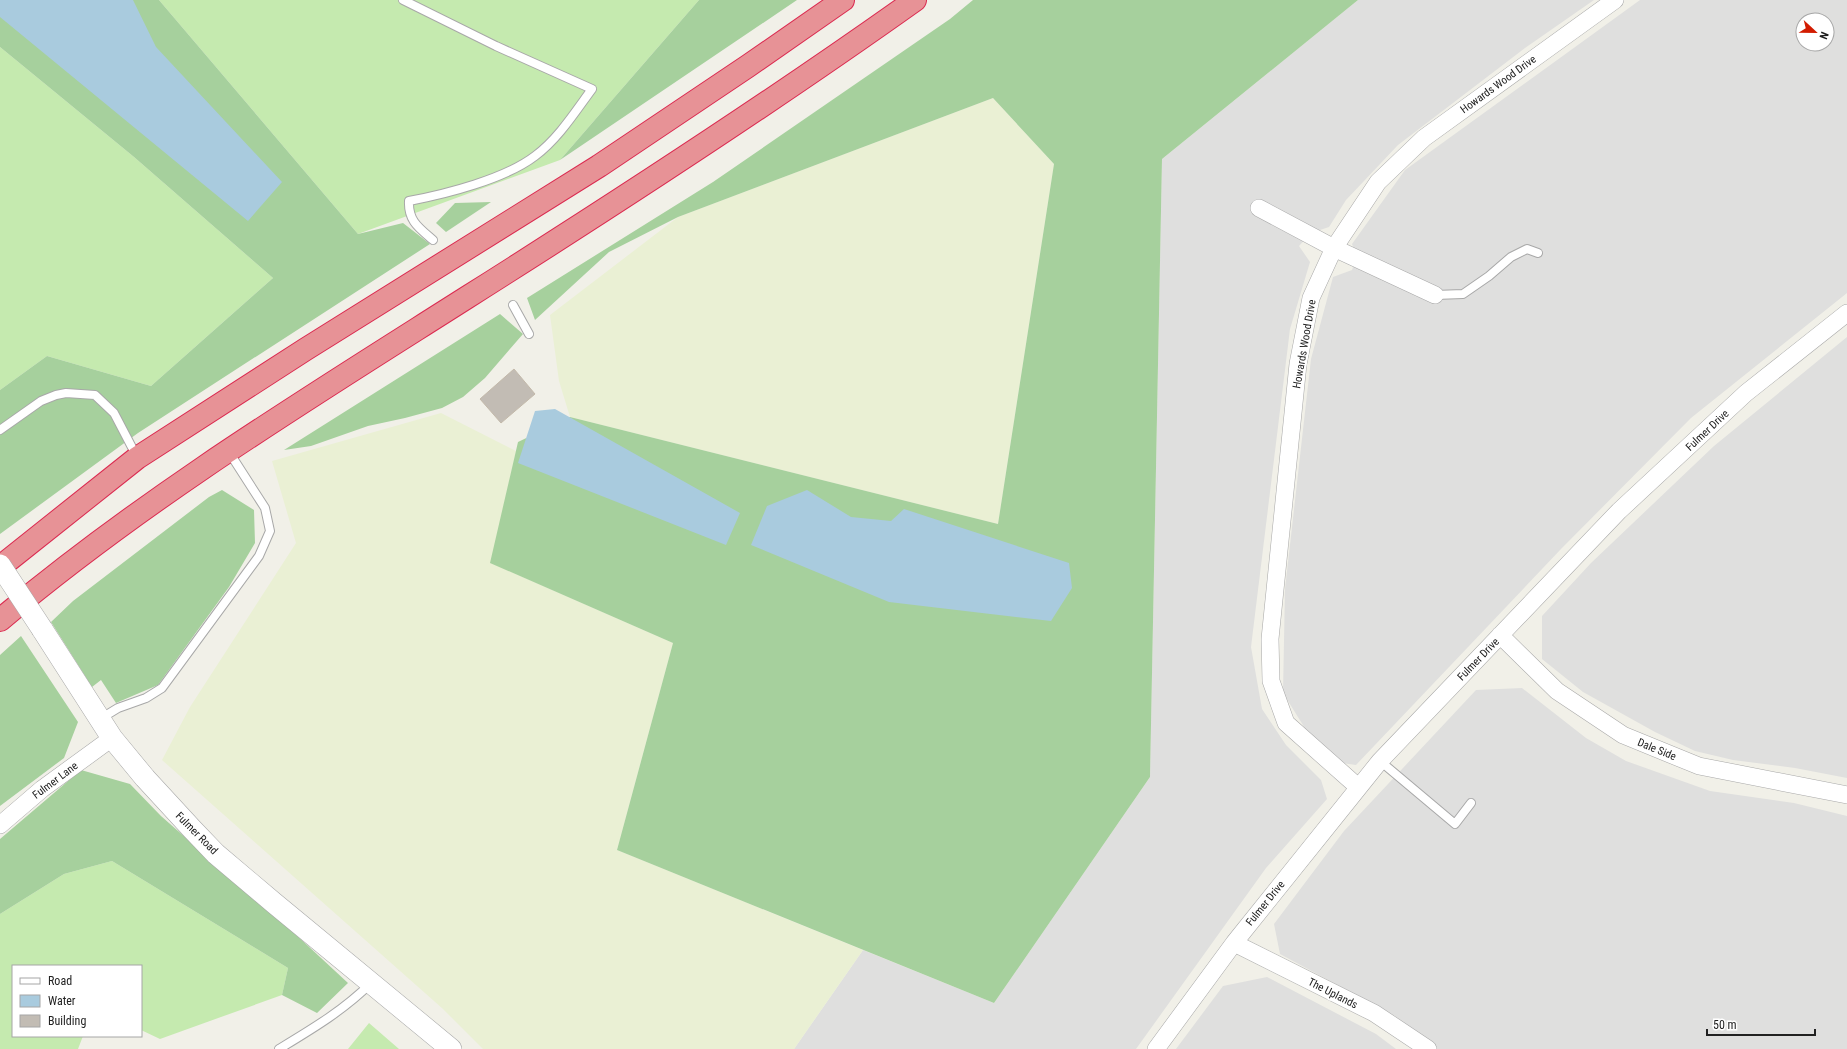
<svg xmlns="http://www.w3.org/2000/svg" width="1847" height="1049" viewBox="0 0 1847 1049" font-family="'Roboto Condensed',sans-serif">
<rect width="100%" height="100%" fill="#f1f0e8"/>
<!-- residential -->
<path fill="#dfdfde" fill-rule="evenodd" d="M 1358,0 L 1594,0 L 1525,48 L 1398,145 L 1346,200 L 1329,227 L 1311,233 L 1299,246 L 1310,262 L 1290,329 L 1251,647 L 1262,709 L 1286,745 L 1321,780 L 1327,799 L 1266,868 L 1136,1049 L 794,1049 L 863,950 L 994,1003 L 1150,777 L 1162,159 Z
M 1640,0 L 1847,0 L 1847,293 L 1691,418 L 1561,549 L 1356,765 L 1342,763 L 1316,746 L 1283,693 L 1285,589 L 1311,359 L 1333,277 L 1352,270 L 1357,256 L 1352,244 L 1405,170 ZM 1803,20 L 1827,20 L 1827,44 L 1803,44 Z
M 1847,337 L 1847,778 L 1795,768 L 1733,760 L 1695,751 L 1655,732 L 1583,692 L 1542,659 L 1542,616 L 1591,563 L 1714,446 Z
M 1522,688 L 1586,738 L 1626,761 L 1710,791 L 1794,803 L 1847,816 L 1847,1049 L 1437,1049 L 1395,1016 L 1280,954 L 1274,924 L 1344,831 L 1476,690 Z
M 1267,977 L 1376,1034 L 1396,1049 L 1176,1049 L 1223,986 Z"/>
<!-- farmland -->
<path fill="#eaf0d4" d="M 993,98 L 1054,164 L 998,524 L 570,417 L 559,381 L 550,315 L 678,217 Z
M 441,413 L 516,451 L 491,563 L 673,643 L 617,850 L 863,950 L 794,1049 L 483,1049 L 443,1009 L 162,760 L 190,707 L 296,543 L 272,461 Z"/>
<!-- grass -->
<path fill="#c5eaaf" d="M 159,0 L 699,0 L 560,160 L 358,234 Z
M 0,47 L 134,157 L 273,278 L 151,386 L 47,356 L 0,390 Z
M 112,861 L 288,968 L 282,995 L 160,1039 L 141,1030 L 141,966 L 13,966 L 13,1036 L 83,1036 L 78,1049 L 0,1049 L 0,914 L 64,874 Z
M 369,1023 L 399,1049 L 348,1049 Z"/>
<!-- forest -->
<path fill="#a6d09d" d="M 0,0 L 159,0 L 358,234 L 403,223 L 430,244 L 138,433 L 0,534 L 0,390 L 47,356 L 151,386 L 273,278 L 134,157 L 0,47 Z
M 699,0 L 797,0 L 560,160 Z
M 973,0 L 1358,0 L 1162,159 L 1150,777 L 994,1003 L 617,850 L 673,643 L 490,563 L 518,442 L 570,417 L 998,524 L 1054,164 L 993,98 L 678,217 L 609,252 L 535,320 L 527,298 L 713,182 L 950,19 Z
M 491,202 L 446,232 L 436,223 L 455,203 Z
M 500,314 L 523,334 L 485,378 L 463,397 L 442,408 L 405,418 L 368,426 L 311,446 L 284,450 Z
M 222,490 L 254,510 L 255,543 L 229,587 L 158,685 L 116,703 L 101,680 L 92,687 L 51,622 L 73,601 L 209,497 Z
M 21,636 L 78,722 L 64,758 L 0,806 L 0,655 Z
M 81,770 L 130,784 L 161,816 L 293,932 L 348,983 L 317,1013 L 282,995 L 288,968 L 112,861 L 64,874 L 0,914 L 0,839 Z"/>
<!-- water -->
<path fill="#a9cbde" d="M 0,0 L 133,0 L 156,47 L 282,182 L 248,221 L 0,17 Z
M 555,409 L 740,513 L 726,545 L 518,463 L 535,411 Z
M 807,490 L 851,517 L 891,521 L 904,509 L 1069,563 L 1072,588 L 1051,621 L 889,602 L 751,545 L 767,506 Z"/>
<!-- building -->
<path fill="#c2bcb4" stroke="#c3b9aa" d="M 514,369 L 535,394 L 501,423 L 480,399 Z"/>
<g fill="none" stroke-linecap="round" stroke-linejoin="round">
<defs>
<path id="service" d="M 403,0 L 496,46 L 592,89 C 575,112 558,139 535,156 C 505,179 446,194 409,201 C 408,221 419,228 433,240
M 1435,295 L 1463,294 L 1489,276 L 1511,257 L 1527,249 L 1538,253
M 513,305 L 529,334
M 0,430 L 41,401 L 56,395 L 66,393 L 95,395 L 114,413 L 137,457
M 100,719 L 118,708 L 146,698 L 162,688 L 259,556 L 270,531 L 265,508 L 229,452
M 1380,761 L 1455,824 L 1471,803
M 279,1049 C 312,1029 344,1010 371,983"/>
<path id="minor" d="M 1259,208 L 1334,248 L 1435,295
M 1500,635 L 1557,691 L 1623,735 L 1699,766 L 1847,795
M 1358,787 L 1286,723 L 1271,681 L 1270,639 L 1298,364 L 1311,298 L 1334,248 L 1378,182 L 1424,138 L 1615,0
M 0,825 L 42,789 L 112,738
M 1234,943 L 1374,1013 L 1428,1049
M 1156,1049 L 1234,943 L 1380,761 L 1619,511 L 1746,393 L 1847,313"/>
<path id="tertiary" d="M 42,629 L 112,738 L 145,778 L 192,829 L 216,854 L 274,903 L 451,1049"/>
<path id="motorway" d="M 0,567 L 137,458 L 306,349 L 599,166 L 748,66 L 843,0
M 0,620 C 145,498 307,399 466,298 C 618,202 769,104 915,0"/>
</defs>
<!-- service casing -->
<use href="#service" stroke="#a8a8a8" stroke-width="10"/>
<!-- minor casing -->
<use href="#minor" stroke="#a8a8a8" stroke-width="18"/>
<!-- tertiary casing -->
<use href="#tertiary" stroke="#a8a8a8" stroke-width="22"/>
<!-- motorway casing -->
<use href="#motorway" stroke="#db2a50" stroke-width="24"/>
<!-- service -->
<use href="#service" stroke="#fff" stroke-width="8"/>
<!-- minor -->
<use href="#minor" stroke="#fff" stroke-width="17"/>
<!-- tertiary -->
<use href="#tertiary" stroke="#fff" stroke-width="21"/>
<!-- motorway -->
<use href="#motorway" stroke="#e79296" stroke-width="22"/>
<defs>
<path id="tertiary-bridge" d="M 0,565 L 42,629"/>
</defs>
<!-- tertiary-bridge casing -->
<use href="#tertiary-bridge" stroke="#a8a8a8" stroke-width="22" stroke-linecap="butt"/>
<!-- tertiary-bridge -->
<use href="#tertiary-bridge" stroke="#fff" stroke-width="21"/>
</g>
<g text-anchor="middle" stroke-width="4" stroke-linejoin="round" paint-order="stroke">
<!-- street labels -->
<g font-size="11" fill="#212121" stroke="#fff">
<text transform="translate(1498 84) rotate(-36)" y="4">Howards Wood Drive</text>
<text transform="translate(1304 344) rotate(-80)" y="4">Howards Wood Drive</text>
<text transform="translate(1707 430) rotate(-43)" y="4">Fulmer Drive</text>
<text transform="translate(1478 659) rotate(-46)" y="4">Fulmer Drive</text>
<text transform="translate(1657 749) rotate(22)" y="4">Dale Side</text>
<text transform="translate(55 780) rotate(-37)" y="4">Fulmer Lane</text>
<text transform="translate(197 833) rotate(45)" y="4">Fulmer Road</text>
<text transform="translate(1265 903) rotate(-51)" y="4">Fulmer Drive</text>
<text transform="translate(1333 993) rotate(27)" y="4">The Uplands</text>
</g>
</g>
<!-- legend -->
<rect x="12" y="965" width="130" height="72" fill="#ffffff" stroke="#a6a6a6"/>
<rect x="20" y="978" width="20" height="6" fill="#ffffff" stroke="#a6a6a6"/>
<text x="48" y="985" font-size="12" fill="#212121">Road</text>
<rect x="20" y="995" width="20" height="12" fill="#a9cbde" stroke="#a6a6a6"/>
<text x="48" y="1005" font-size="12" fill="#212121">Water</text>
<rect x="20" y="1015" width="20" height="12" fill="#c2bcb4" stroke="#a6a6a6"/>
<text x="48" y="1025" font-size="12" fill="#212121">Building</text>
<!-- north arrow -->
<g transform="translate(1815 32) rotate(112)"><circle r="19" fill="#ffffff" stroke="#a6a6a6"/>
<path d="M0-3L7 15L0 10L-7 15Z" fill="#d21c01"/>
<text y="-6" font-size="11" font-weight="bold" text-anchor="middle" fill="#212121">N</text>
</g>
<!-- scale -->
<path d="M1707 1029v6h108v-6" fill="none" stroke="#212121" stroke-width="2"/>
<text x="1713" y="1029" font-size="12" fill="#212121" stroke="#ffffff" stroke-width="3" paint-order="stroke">50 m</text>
</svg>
